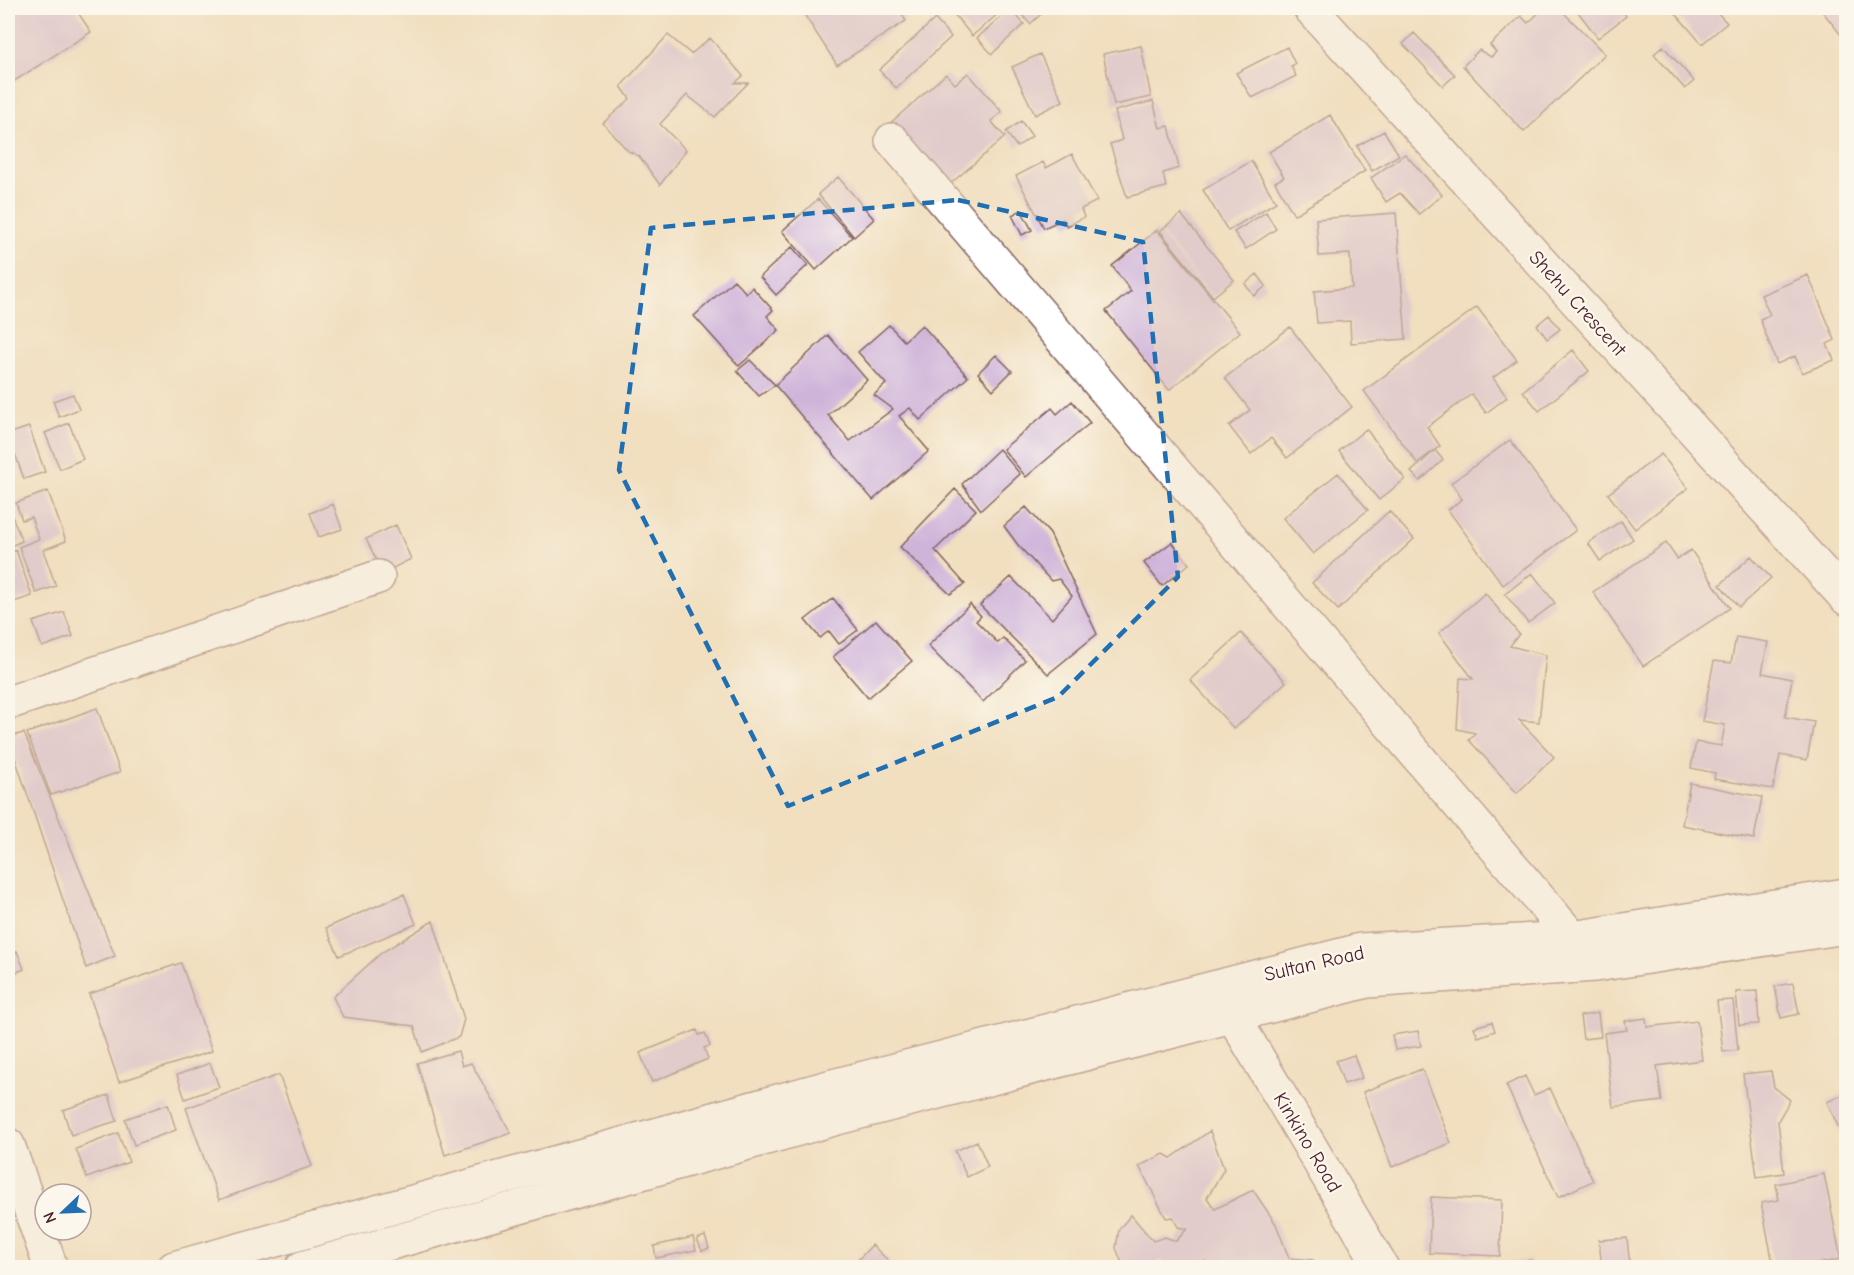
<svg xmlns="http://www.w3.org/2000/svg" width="1854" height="1275" viewBox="0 0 1854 1275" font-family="'Comic Neue',sans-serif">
<rect width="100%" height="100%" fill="#fbf7ec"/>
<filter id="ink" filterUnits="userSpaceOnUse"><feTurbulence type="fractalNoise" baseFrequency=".0167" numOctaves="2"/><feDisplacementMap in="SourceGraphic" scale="12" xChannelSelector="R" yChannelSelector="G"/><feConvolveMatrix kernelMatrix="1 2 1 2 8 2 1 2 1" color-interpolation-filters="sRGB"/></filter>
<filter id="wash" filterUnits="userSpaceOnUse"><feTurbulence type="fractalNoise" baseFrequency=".008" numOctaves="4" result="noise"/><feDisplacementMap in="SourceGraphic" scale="24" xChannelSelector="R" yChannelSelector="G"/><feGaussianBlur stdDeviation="1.35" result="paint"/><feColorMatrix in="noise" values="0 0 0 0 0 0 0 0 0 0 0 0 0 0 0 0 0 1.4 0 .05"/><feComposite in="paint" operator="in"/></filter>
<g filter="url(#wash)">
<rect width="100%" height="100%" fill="#f1dfc0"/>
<g id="blocks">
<!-- building -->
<path fill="#cfb4da" d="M 8,8 L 75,8 L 91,32 L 13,82 L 8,72 Z
M 800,8 L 902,8 L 899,9 L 906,21 L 837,65 Z
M 959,8 L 1005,8 L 972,36 L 953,13 Z
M 1016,8 L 1048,8 L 1030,24 Z
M 1544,8 L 1559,8 L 1605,54 L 1524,132 L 1463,66 L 1479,50 L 1491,57 L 1496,52 L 1490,45 L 1521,16 L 1528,23 Z
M 1575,8 L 1620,8 L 1626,16 L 1598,38 Z
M 1683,8 L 1713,8 L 1727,23 L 1702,44 L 1676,14 Z
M 1826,8 L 1846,8 L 1846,41 L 1822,11 Z
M 1011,9 L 1024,24 L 992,54 L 977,38 Z
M 935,19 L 951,37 L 896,88 L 879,70 Z
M 1414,33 L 1455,75 L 1443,86 L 1403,44 Z
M 668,35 L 691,54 L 710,38 L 743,76 L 735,83 L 748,83 L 715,117 L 687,95 L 660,124 L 686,150 L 660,185 L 639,156 L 628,151 L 603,123 L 630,99 L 621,86 Z
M 1141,46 L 1151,97 L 1114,105 L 1103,54 Z
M 1663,46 L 1694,81 L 1685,89 L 1654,54 Z
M 1287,47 L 1295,64 L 1291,66 L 1296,76 L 1252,98 L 1236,73 Z
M 1040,54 L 1063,101 L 1035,115 L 1012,67 Z
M 968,73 L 1002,112 L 991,121 L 1005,137 L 943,190 L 887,126 L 946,74 L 955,84 Z
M 1153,101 L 1160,128 L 1169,126 L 1179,168 L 1163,173 L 1166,187 L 1127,197 L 1110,144 L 1122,140 L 1115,111 Z
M 1330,115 L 1365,171 L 1294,215 L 1275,182 L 1284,177 L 1269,152 Z
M 1021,121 L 1032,136 L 1017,147 L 1006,132 Z
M 1384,131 L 1399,155 L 1372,171 L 1357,146 Z
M 1072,154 L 1097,201 L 1081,209 L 1084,217 L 1067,226 L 1063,219 L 1044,228 L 1016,176 L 1043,162 L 1046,168 Z
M 1405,154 L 1442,195 L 1419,214 L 1400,193 L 1386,202 L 1371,178 Z
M 1251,161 L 1276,202 L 1228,231 L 1203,190 Z
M 838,177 L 874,219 L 854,237 L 818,194 Z
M 818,199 L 852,237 L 816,270 L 782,231 Z
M 1021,210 L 1032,230 L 1022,235 L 1012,215 Z
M 1266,212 L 1276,229 L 1246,249 L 1234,232 Z
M 1396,213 L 1406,339 L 1351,343 L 1350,321 L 1317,323 L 1314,291 L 1352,288 L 1350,254 L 1319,256 L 1316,219 Z
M 1181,214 L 1234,280 L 1213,297 L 1160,231 Z
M 1157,230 L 1240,332 L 1169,390 L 1106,311 L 1131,291 L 1112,266 Z
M 792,247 L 808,265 L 776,295 L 760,277 Z
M 1257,274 L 1266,286 L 1254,296 L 1245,284 Z
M 1808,275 L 1835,340 L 1827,344 L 1834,360 L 1802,373 L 1795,356 L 1777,364 L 1760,319 L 1770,315 L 1761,295 Z
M 734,280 L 746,293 L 752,287 L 773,310 L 767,316 L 779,330 L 739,366 L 694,316 Z
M 1477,307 L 1517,360 L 1493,378 L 1507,397 L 1486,413 L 1472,394 L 1427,427 L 1440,446 L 1417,463 L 1364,391 Z
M 1549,315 L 1560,329 L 1547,339 L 1537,325 Z
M 889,325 L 904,341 L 922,325 L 968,377 L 920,420 L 910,408 L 899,416 L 929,451 L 873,500 L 775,385 L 828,335 L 867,380 L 828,415 L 850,441 L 893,409 L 874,395 L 886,384 L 858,352 Z
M 1290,327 L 1352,407 L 1287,458 L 1271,438 L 1251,454 L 1229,426 L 1250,410 L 1225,378 Z
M 1573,350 L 1589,371 L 1539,411 L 1523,391 Z
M 996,355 L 1012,371 L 993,390 L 978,373 Z
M 750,360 L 775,385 L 759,396 L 737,371 Z
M 73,394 L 79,409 L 59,417 L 53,401 Z
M 1072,401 L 1090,423 L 1026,477 L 1003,449 L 1052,408 L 1057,414 Z
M 69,423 L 83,459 L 60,469 L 45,433 Z
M 29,427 L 45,472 L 24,479 L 8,434 Z
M 1366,429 L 1405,479 L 1379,500 L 1339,451 Z
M 1510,440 L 1576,530 L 1503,585 L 1448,510 L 1462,499 L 1451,483 Z
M 999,449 L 1020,474 L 981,510 L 962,484 Z
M 1435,450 L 1443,460 L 1420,481 L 1411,472 Z
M 1661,454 L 1688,488 L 1635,529 L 1608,494 Z
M 1338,473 L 1368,510 L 1313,554 L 1283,518 Z
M 955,489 L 976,510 L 935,550 L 965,584 L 950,594 L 900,547 Z
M 48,491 L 66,541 L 43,550 L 56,586 L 36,593 L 19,547 L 39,539 L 31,517 L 22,520 L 16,503 Z
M 333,504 L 342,529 L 319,537 L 310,513 Z
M 8,506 L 22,541 L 8,547 Z
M 1026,507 L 1050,534 L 1097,634 L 1048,674 L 980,605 L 1011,577 L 1052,619 L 1072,596 L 1059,579 L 1051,581 L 1018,545 L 1004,526 Z
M 1389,511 L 1414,539 L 1338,610 L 1312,583 Z
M 1621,521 L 1633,539 L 1600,561 L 1588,543 Z
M 396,525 L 411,559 L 383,573 L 366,539 Z
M 1172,542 L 1189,564 L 1162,586 L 1144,563 Z
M 1666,543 L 1677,559 L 1691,550 L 1730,608 L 1643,666 L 1593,592 Z
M 16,550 L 32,596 L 8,604 L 8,553 Z
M 1751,556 L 1771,578 L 1739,607 L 1720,585 Z
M 1532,573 L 1555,603 L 1528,623 L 1505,594 Z
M 1485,593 L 1519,634 L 1510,646 L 1546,655 L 1539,722 L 1519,720 L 1554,757 L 1517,793 L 1469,740 L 1475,733 L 1457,729 L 1460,678 L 1473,679 L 1439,633 Z
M 833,598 L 858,630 L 839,644 L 829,631 L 820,638 L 805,620 Z
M 970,604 L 981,616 L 976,621 L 998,643 L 1003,638 L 1025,660 L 983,702 L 928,646 Z
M 64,612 L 73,636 L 42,647 L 33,622 Z
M 876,620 L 912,661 L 868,698 L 833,657 Z
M 1241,633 L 1286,682 L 1234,729 L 1190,680 Z
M 1736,637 L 1768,642 L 1762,673 L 1792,679 L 1785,717 L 1814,722 L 1807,760 L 1780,755 L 1773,789 L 1714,779 L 1715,773 L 1691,768 L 1696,742 L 1721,746 L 1725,725 L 1702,721 L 1714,661 L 1731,663 Z
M 97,708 L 120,772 L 51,795 L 27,733 Z
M 24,733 L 115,956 L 86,968 L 8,737 Z
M 1690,783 L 1762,797 L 1754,839 L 1682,825 Z
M 404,894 L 416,924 L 339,956 L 326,928 Z
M 433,921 L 464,1019 L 459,1037 L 422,1052 L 414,1026 L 343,1017 L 333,997 L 381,953 Z
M 17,951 L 24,969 L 8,976 L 8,955 Z
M 181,963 L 212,1051 L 119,1082 L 89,994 Z
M 1793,983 L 1799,1014 L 1781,1018 L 1775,986 Z
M 1757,991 L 1759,1024 L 1739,1025 L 1736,992 Z
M 1733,1000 L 1738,1050 L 1723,1052 L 1717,1001 Z
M 1598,1013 L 1601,1037 L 1583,1039 L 1580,1016 Z
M 1646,1018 L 1647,1027 L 1697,1021 L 1702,1060 L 1657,1066 L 1662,1101 L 1613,1107 L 1604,1033 L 1627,1030 L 1625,1021 Z
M 1492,1022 L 1495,1031 L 1478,1037 L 1474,1027 Z
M 697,1030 L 699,1035 L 705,1033 L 710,1046 L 704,1048 L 708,1059 L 652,1082 L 640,1053 Z
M 1418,1031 L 1421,1046 L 1395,1050 L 1392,1035 Z
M 458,1051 L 462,1066 L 471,1063 L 511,1133 L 445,1155 L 417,1063 Z
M 1354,1055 L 1362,1078 L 1344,1084 L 1336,1061 Z
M 210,1063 L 219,1087 L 185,1099 L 177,1075 Z
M 1422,1069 L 1451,1143 L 1392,1167 L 1363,1092 Z
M 1771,1071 L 1774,1087 L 1790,1100 L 1778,1121 L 1784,1173 L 1757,1177 L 1743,1074 Z
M 279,1075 L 312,1166 L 219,1200 L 186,1108 Z
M 1525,1076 L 1534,1095 L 1550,1088 L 1593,1181 L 1558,1197 L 1506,1085 Z
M 1846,1093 L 1846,1128 L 1840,1131 L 1827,1102 Z
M 109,1095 L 117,1121 L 71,1135 L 63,1110 Z
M 168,1104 L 176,1130 L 134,1145 L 125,1119 Z
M 1210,1131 L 1224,1169 L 1207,1198 L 1215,1209 L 1253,1190 L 1276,1224 L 1289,1258 L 1313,1260 L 1317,1268 L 1209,1268 L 1205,1261 L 1192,1268 L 1166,1268 L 1162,1260 L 1149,1268 L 1124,1268 L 1116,1248 L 1119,1229 L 1131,1215 L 1153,1241 L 1165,1237 L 1176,1241 L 1187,1229 L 1178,1227 L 1173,1217 L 1166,1218 L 1139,1166 L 1164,1154 L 1171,1158 Z
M 118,1133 L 129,1162 L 87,1178 L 76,1149 Z
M 977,1141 L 988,1167 L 967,1177 L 955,1151 Z
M 1824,1174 L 1841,1259 L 1800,1268 L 1774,1268 L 1761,1203 L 1779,1200 L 1776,1184 Z
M 1431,1197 L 1502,1200 L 1500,1256 L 1429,1253 Z
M 705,1236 L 709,1248 L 702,1251 L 697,1239 Z
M 693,1237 L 696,1250 L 656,1258 L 654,1246 Z
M 1627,1238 L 1630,1268 L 1602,1268 L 1599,1240 Z
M 872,1245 L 896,1268 L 857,1268 L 854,1264 Z
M 1531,1260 L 1532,1268 L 1512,1268 L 1512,1262 Z"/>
</g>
</g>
<g filter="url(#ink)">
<use href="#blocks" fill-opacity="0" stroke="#84625f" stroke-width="1.5"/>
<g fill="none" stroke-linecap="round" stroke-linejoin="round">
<defs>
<path id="minor" d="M 1310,8 L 1846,598
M 892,140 L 1582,949
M 8,703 L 378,577
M 1233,1016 L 1382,1268
M 8,1145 L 51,1268
M 174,1268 L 829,1087 L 1361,950 L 1572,938 L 1846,895
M 302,1268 L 837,1118 L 1367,981 L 1595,965 L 1846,927"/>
</defs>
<!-- minor casing -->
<use href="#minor" stroke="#84625f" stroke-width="36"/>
<!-- minor -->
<use href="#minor" stroke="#fff" stroke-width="33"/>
</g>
</g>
<!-- marked area -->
<path d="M0 0H1854V1275H0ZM 958,200 L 1143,242 L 1178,577 L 1058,697 L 788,806 L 619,470 L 651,228 Z" fill="#f1dfc0" fill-opacity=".55" fill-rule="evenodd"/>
<path fill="none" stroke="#1f6fb2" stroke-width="4.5" stroke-dasharray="12 8" stroke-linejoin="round" d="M 958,200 L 1143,242 L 1178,577 L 1058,697 L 788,806 L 619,470 L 651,228 Z"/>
<g text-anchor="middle" stroke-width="4.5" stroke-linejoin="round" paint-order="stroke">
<!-- street labels -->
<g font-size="20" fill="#4a1f2b" stroke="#fbf7ec">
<text transform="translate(1578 303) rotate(48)" y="7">Shehu Crescent</text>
<text transform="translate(1314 963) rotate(-13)" y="7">Sultan Road</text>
<text transform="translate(1308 1142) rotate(59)" y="7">Kinkino Road</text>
</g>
</g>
<!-- margin -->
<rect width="1854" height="1275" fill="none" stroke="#fbf7ec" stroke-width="30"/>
<!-- north arrow -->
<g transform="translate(63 1212) rotate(247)"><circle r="28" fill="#fbf7ec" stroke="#b4a19f" stroke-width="1.5"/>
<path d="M0-4.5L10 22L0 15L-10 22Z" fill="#1f6fb2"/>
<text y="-9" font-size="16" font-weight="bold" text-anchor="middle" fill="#4a1f2b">N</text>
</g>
</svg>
